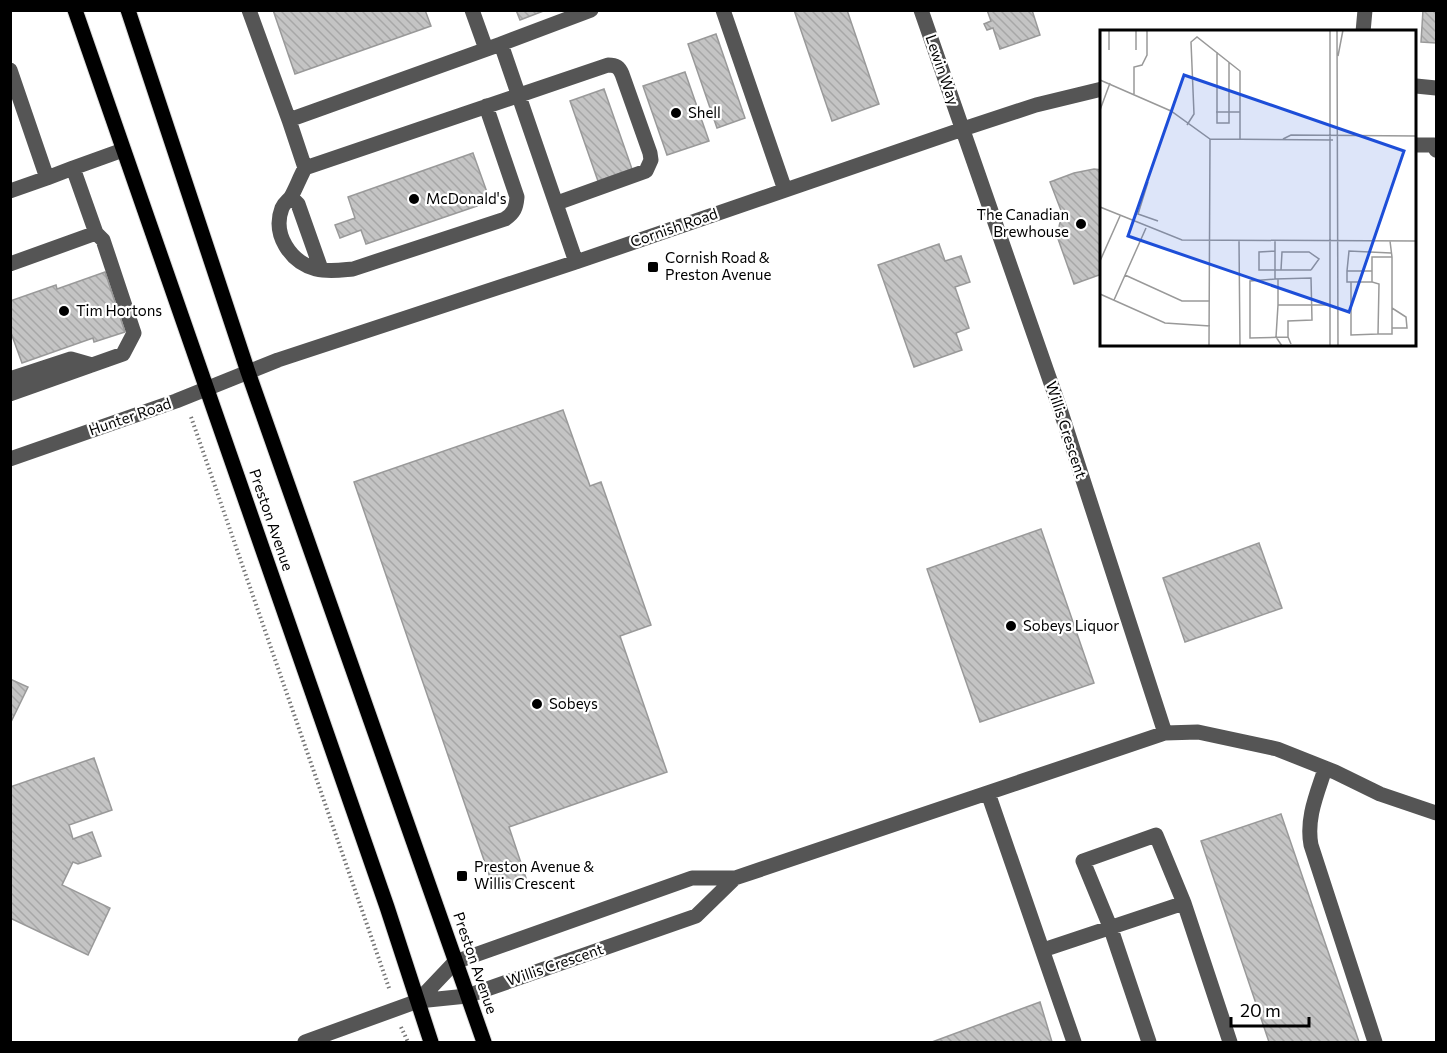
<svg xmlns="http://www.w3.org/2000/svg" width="1447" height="1053" viewBox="0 0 1447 1053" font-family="Commissioner,sans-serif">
<defs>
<pattern id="building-back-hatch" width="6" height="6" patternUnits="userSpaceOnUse" patternTransform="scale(1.5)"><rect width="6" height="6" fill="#c4c4c4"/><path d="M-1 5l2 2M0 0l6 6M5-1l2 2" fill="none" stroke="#a7a7a7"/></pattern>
</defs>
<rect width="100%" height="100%" fill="#fff"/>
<!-- building -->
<path fill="url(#building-back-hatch)" stroke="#999" stroke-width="1.5" d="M 273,10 L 425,10 L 431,26 L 295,74 Z
M 516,10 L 546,10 L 520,20 Z
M 794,10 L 847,10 L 879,104 L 832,121 Z
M 987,10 L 1032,10 L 1040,35 L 1000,49 L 993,28 L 987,30 L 984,24 L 991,21 Z
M 1423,10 L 1436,11 L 1436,43 L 1421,42 Z
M 716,34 L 745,118 L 717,128 L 688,44 Z
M 685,72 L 709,141 L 667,155 L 643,86 Z
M 604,89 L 632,169 L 598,181 L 570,101 Z
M 473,153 L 488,195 L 475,200 L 477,206 L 366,244 L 361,230 L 340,238 L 335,225 L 355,218 L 348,197 Z
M 1094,169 L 1102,170 L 1102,274 L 1074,284 L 1057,236 L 1062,213 L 1050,182 L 1074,173 Z
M 939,244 L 945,261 L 961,256 L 970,282 L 955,287 L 969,328 L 956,333 L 962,350 L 914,367 L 878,265 Z
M 105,272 L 125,332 L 94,342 L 93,338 L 22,363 L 10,330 L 10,301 L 56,285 L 57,289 Z
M 563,410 L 590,486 L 601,482 L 651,625 L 620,636 L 667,772 L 509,827 L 526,878 L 494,889 L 354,482 Z
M 1041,529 L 1094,683 L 980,722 L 927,569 Z
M 1259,543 L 1282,608 L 1185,642 L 1163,578 Z
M 10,679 L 28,687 L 10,724 Z
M 94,758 L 112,810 L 69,825 L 73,839 L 92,832 L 101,856 L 78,864 L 73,862 L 62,885 L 110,908 L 88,955 L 10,918 L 10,787 Z
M 1281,814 L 1359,1042 L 1269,1042 L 1201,841 Z
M 1040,1002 L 1052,1042 L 932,1042 Z"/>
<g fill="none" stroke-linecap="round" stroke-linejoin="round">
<defs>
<path id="major" d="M 75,10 L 387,907 L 431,1042
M 128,10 L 248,372 L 484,1042"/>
</defs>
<!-- major casing -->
<use href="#major" stroke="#dbdbdb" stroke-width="17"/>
<!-- path -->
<path stroke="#777" stroke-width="4" stroke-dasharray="1.5 3" stroke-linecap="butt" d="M 191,417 L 390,991
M 401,1027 L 408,1042"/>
<!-- minor -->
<path stroke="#555" stroke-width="15" d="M 249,10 L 289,120 L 501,44 L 576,262
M 472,10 L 486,49
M 723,10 L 785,190
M 921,10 L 1060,409 L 1165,733
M 1363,32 L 1365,10
M 501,44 L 591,10
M 10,70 L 47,178 L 73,168 L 96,233 L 10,264
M 1416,86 L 1436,88
M 289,120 L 305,168 C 300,177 296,188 291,197 C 288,201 284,203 282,208 C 272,234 290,262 316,269 C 329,272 341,270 353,269 L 505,219 C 514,213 516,208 517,197 L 486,106
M 1416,145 L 1434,145 L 1436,150
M 73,168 L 123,150
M 305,168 L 608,65 C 616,65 619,67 622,74 L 650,153 L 651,160 L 646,171 L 557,203
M 10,191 L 47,178
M 291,197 L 298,204 L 321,269
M 10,379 L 71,359 L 92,365
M 10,394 L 123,354 L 134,333 L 103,240 L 96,233
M 10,459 L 176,401 L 278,360 L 576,262 L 963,129 L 1036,105 L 1102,89
M 1325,769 C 1317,794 1306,818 1311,845 L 1375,1042
M 988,793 L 1074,1042
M 1043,950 L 1184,903
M 418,1001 L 455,962 L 692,878 L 735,878 L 1165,733 L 1198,732 L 1277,749 L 1335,772 L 1380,794 L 1436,813
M 305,1042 L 418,1001 L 467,996 L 696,916 L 735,878
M 1149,1042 L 1111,929 L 1083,861 L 1156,835 L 1184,903 L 1230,1042"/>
<!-- major -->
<use href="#major" stroke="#000" stroke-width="15"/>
</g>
<!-- markers -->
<g fill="#000" stroke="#fff" stroke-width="2">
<circle cx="676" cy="113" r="6"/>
<circle cx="414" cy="199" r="6"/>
<circle cx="1081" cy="224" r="6"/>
<rect x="647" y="261" width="12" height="12" rx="3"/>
<circle cx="64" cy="311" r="6"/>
<circle cx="1011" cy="626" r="6"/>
<circle cx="537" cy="704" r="6"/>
<rect x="456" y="870" width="12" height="12" rx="3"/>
</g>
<g text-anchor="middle" stroke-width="4.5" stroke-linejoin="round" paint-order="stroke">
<!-- street labels -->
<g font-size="15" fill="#000" stroke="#fff">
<text transform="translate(942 70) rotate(71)" y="5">Lewin Way</text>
<text transform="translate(674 228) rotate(-19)" y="5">Cornish Road</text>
<text transform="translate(130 417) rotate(-19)" y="5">Hunter Road</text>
<text transform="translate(1066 430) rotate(72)" y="5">Willis Crescent</text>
<text transform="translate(271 520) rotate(71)" y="5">Preston Avenue</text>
<text transform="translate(475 963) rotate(71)" y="5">Preston Avenue</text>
<text transform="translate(555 965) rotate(-19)" y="5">Willis Crescent</text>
</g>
<!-- poi labels -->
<g font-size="15" fill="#000" stroke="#fff" text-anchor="start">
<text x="688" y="118">Shell</text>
<text x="426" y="204">McDonald's</text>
<text x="1069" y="220" text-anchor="end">The Canadian<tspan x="1069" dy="17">Brewhouse</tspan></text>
<text x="665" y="263">Cornish Road &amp;<tspan x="665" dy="17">Preston Avenue</tspan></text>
<text x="76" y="316">Tim Hortons</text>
<text x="1023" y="631">Sobeys Liquor</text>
<text x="549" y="709">Sobeys</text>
<text x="474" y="872">Preston Avenue &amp;<tspan x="474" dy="17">Willis Crescent</tspan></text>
</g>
</g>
<!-- overview -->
<g transform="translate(1100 30)">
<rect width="316" height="316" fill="#fff"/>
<path fill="none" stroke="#999" stroke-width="1.5" d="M 9,0 L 9,20M 230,0 L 230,316M 237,0 L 238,316M 36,20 L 36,0M 117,22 L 117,93 L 129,93 L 129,32M 238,26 L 243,0M 0,50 L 71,81 L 110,109 L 233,110M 34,64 L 34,37 L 42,35 L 47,25 L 47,0M 0,80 L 10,53M 116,82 L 140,82M 87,95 L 94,84 L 91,12 L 97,7 L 140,41 L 140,109M 183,109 L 191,105 L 317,106M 48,152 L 38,184 L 58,191M 0,177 L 82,210 L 317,211M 139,211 L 140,316M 175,211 L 175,249 L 211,248 L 212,290 L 188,291 L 188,307M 290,211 L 292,227 L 292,304 L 278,304 L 279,254 L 272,252 L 272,227 L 292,227M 175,221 L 159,222 L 159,240 L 211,240M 0,231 L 20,186M 181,240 L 182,222 L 209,222 L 219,229 L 211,240M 247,241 L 249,221 L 291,223M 272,241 L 247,241 L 247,252 L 251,252 L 251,305 L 278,304M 25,245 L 82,271 L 110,271M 175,249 L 150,251 L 150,308 L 188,307 L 191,314M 178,249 L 178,275M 251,252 L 272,252M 0,264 L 65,293 L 110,296M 14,270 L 46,198M 292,278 L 306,287 L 307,298 L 292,298M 109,316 L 110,109M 182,316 L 176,307 L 178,275 L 230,275"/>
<path fill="#1d4ed8" fill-opacity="0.15" stroke="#1d4ed8" stroke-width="3" d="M 84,45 L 304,121 L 249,282 L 28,206 Z"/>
<rect width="316" height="316" fill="none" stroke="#000" stroke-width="3"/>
</g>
<!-- border -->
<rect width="1447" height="1053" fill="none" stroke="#000000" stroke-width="24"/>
<!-- scale -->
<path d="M1231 1017v9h78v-9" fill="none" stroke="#000000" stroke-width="3"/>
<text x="1240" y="1017" font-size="18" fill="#000000" stroke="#ffffff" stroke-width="4.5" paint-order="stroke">20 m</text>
</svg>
